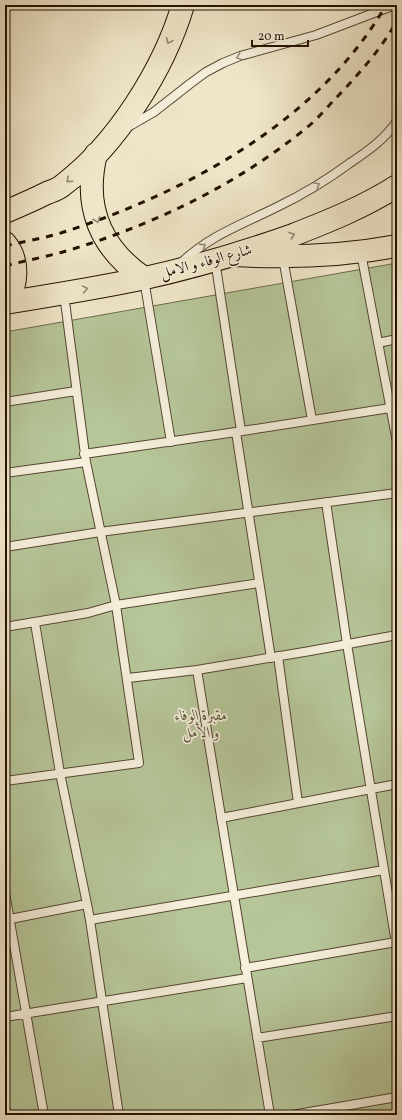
<svg xmlns="http://www.w3.org/2000/svg" width="402" height="1120" viewBox="0 0 402 1120" font-family="Vollkorn,Amiri,serif">
<rect width="100%" height="100%" fill="#efe6c9"/>
<filter id="stains"><feTurbulence type="fractalNoise" baseFrequency=".005" numOctaves="4"/><feColorMatrix values="0 0 0 0 .2 0 0 0 0 .09 0 0 0 0 .02 0 0 0 .5 -.17"/></filter>
<radialGradient id="worn" r=".72"><stop offset=".6" stop-color="#630" stop-opacity="0"/><stop offset="1" stop-color="#630" stop-opacity=".3"/></radialGradient>
<!-- green -->
<path fill="#b6c699" stroke="#6c6c4c" d="M 397,263 L 397,1115 L 5,1115 L 5,332 Z"/>
<g fill="none" stroke-linecap="round" stroke-linejoin="round">
<defs>
<path id="lane" d="M 128,127 L 154,112 L 191,83 L 206,72 L 223,63 L 240,56 L 316,35 L 395,5
M 361,253 L 397,442
M 283,258 L 312,420
M 215,260 L 241,431
M 182,262 C 209,236 243,224 277,207 C 302,195 327,180 350,163 C 368,151 385,139 397,121
M 144,279 L 171,442
M 378,343 L 397,339
M 5,402 L 76,391
M 236,432 L 271,658
M 84,454 L 236,432 L 390,408
M 5,473 L 86,462
M 326,502 L 347,644 L 397,949
M 5,547 L 100,532 L 397,493
M 35,623 L 60,773 L 87,904
M 5,627 L 88,613 L 116,605 L 86,462 L 64,294
M 278,656 L 298,803
M 197,670 L 270,1115
M 128,678 L 197,670 L 310,651 L 397,635
M 5,781 L 139,763 L 116,605 L 259,583
M 221,818 L 397,784
M 5,893 L 44,1115
M 5,920 L 87,904 L 90,920 L 384,870
M 90,920 L 119,1115
M 245,968 L 396,942
M 5,1017 L 247,978
M 257,1038 L 397,1016
M 292,1115 L 397,1097"/>
<path id="primary" d="M 96,154 C 83,206 100,248 144,278
M 5,212 C 19,206 33,200 47,193 C 52,191 59,189 63,185 C 117,144 164,69 183,5
M 5,243 C 20,261 17,284 7,303
M 5,303 C 52,295 99,288 145,278 C 195,267 245,252 293,235 C 329,221 364,207 397,186"/>
<path id="highway" d="M 234,255 C 288,258 343,256 397,246"/>
</defs>
<!-- lane casing -->
<use href="#lane" stroke="#564632" stroke-width="10"/>
<!-- primary casing -->
<use href="#primary" stroke="#231100" stroke-width="24"/>
<!-- highway casing -->
<use href="#highway" stroke="#231100" stroke-width="24"/>
<!-- lane -->
<use href="#lane" stroke="#f5efdc" stroke-width="8"/>
<!-- primary -->
<use href="#primary" stroke="#efe6c9" stroke-width="22"/>
<!-- highway -->
<use href="#highway" stroke="#efe6c9" stroke-width="22"/>
<!-- rail -->
<path stroke="#231100" stroke-width="3" stroke-dasharray="7 7" stroke-linecap="butt" d="M 5,246 C 25,241 47,238 67,231 C 189,191 320,120 386,5
M 5,266 C 27,260 51,256 73,249 C 157,223 236,185 305,129 C 317,120 327,107 337,97 C 359,74 381,49 397,21"/>
</g>
<!-- one-way arrows -->
<defs><path id="oneway-chevron" d="M-2-3.5L2.5 0L-2 3.5" fill="none" stroke-width="1.6" stroke-linecap="round" stroke-linejoin="round"/></defs>
<g stroke="#93866f">
<use href="#oneway-chevron" transform="translate(169 41) rotate(114)"/>
<use href="#oneway-chevron" transform="translate(69 180) rotate(138)"/>
<use href="#oneway-chevron" transform="translate(97 220) rotate(71)"/>
<use href="#oneway-chevron" transform="translate(292 235) rotate(-20)"/>
<use href="#oneway-chevron" transform="translate(85 289) rotate(-10)"/>
</g>
<g stroke="#968b79">
<use href="#oneway-chevron" transform="translate(239 57) rotate(161)"/>
<use href="#oneway-chevron" transform="translate(317 185) rotate(-31)"/>
<use href="#oneway-chevron" transform="translate(203 246) rotate(-36)"/>
</g>
<g text-anchor="middle" stroke-width="3.5" stroke-linejoin="round" paint-order="stroke">
<!-- street labels -->
<g font-size="15" fill="#231100" stroke="#f5efdc">
<text transform="translate(206 261) rotate(-15)" y="5">شارع الوفاء و الامل</text>
</g>
<!-- park labels -->
<g font-size="15" font-style="italic" fill="#565036" stroke="#f5efdc">
<text x="201" y="720">مقبرة الوفاء<tspan x="201" dy="17">و الأمل</tspan></text>
</g>
</g>
<!-- margin -->
<rect width="402" height="1120" fill="none" stroke="#efe6c9" stroke-width="20"/>
<rect x="6" y="6" width="390" height="1108" fill="none" stroke="#231100" stroke-width="2"/>
<rect x="10" y="10" width="382" height="1100" fill="none" stroke="#231100"/>
<!-- scale -->
<path d="M252 40v6h56v-6" fill="none" stroke="#231100" stroke-width="2"/>
<text x="258" y="40" font-size="12" fill="#231100" stroke="#f5efdc" stroke-width="3" paint-order="stroke">20 m</text>
<rect width="100%" height="100%" filter="url(#stains)"/>
<rect width="100%" height="100%" fill="url(#worn)"/>
</svg>
